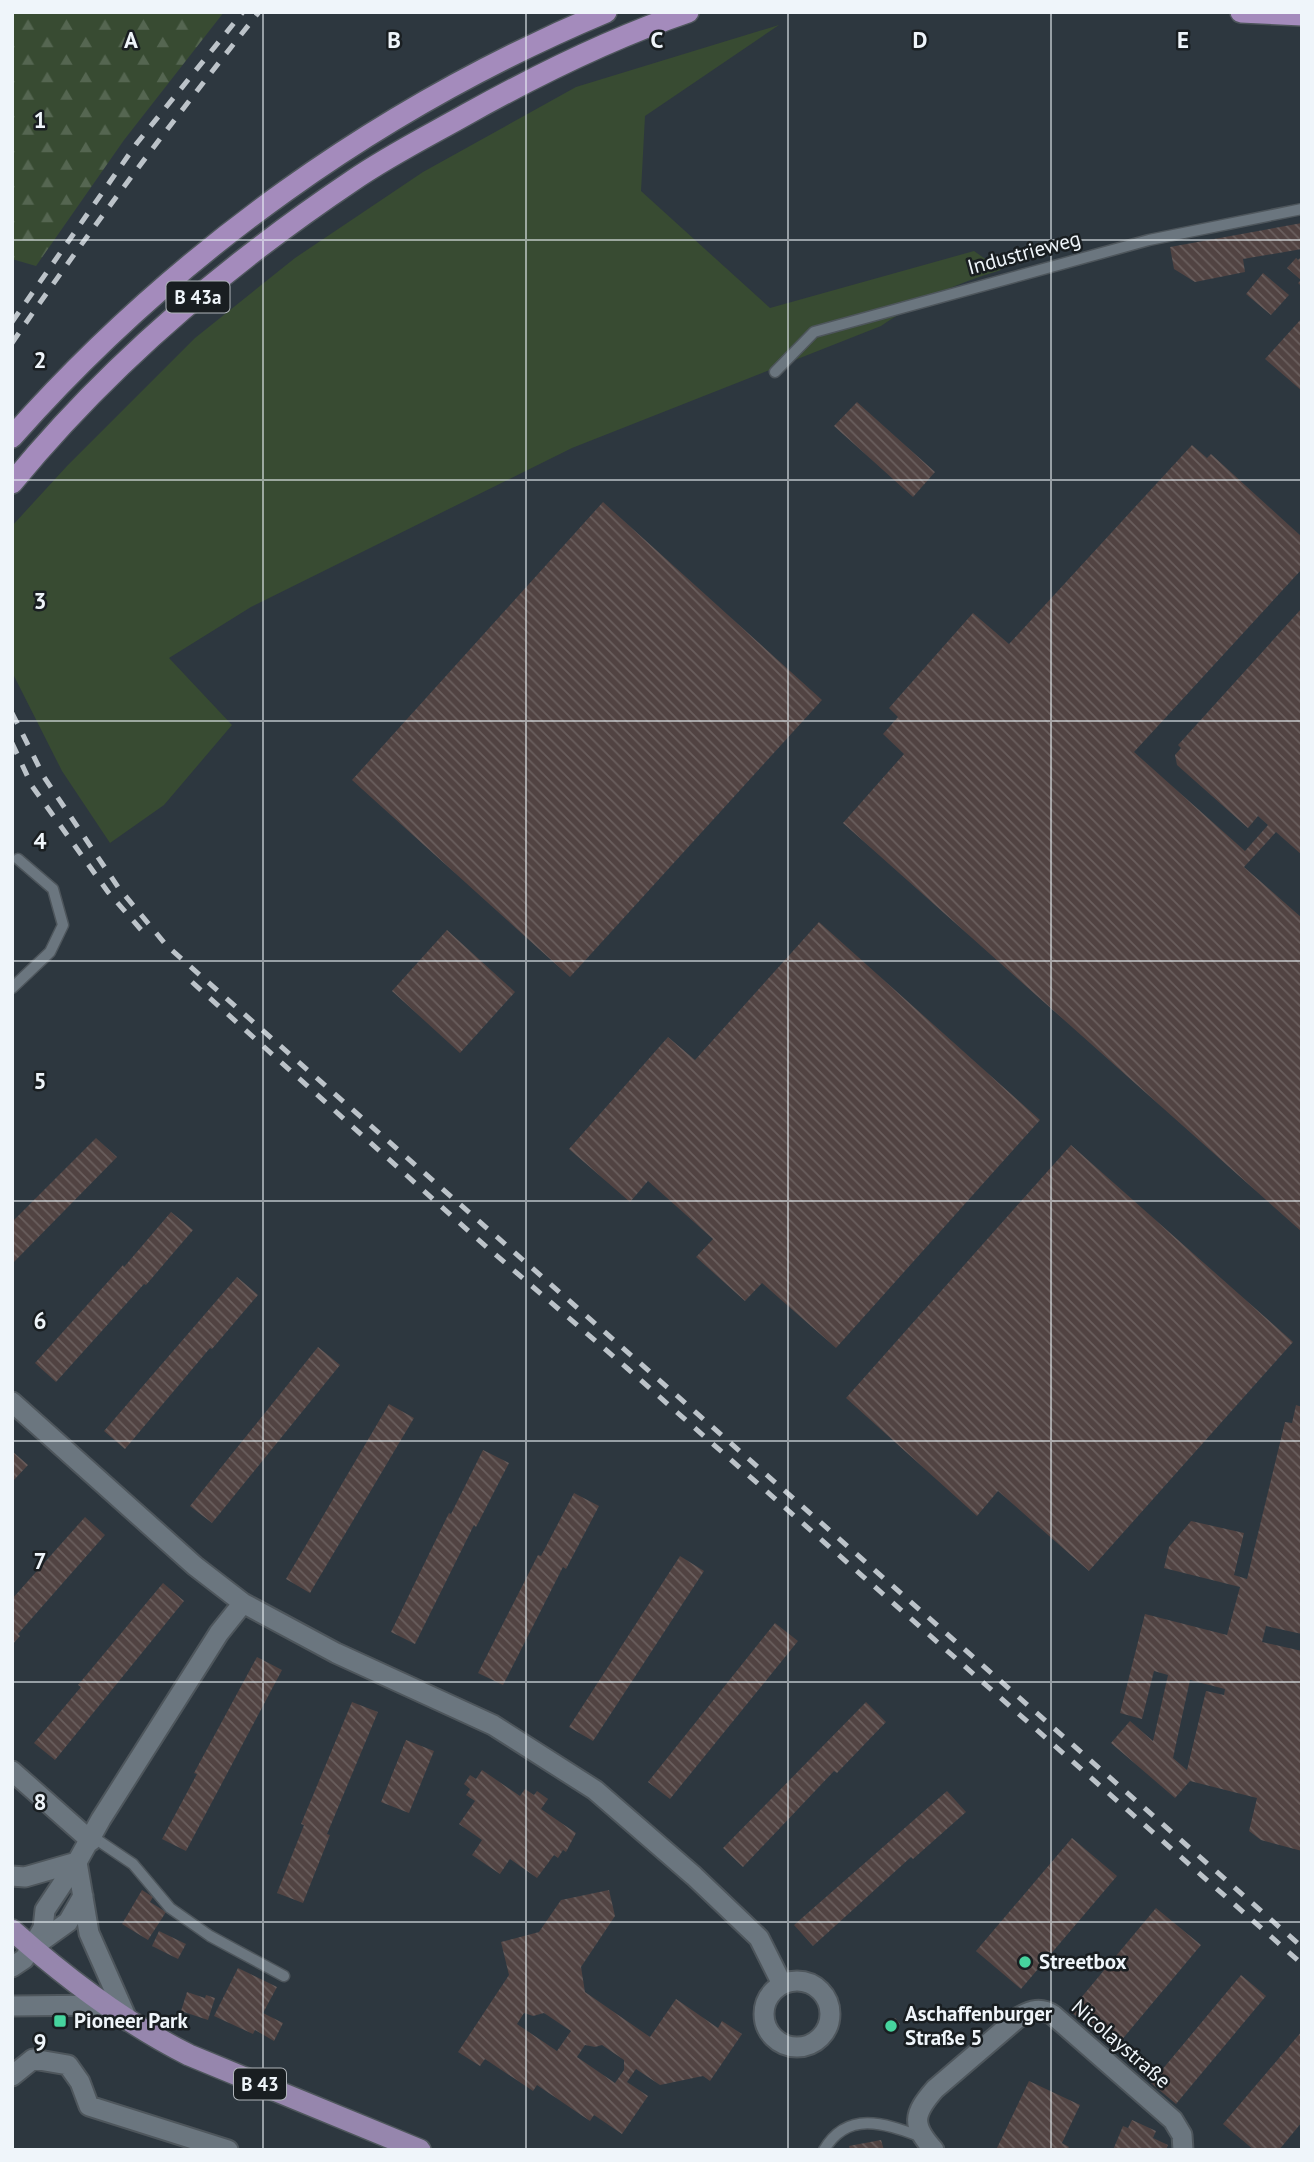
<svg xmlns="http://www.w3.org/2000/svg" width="1314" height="2162" viewBox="0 0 1314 2162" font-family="'PT Sans',sans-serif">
<defs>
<pattern id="forest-firs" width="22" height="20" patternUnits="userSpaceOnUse" patternTransform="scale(1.75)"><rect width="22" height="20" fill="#384b32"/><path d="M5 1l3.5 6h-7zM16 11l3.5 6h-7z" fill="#556651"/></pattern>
<pattern id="building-back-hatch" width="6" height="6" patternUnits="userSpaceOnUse" patternTransform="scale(1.75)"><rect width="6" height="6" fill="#514342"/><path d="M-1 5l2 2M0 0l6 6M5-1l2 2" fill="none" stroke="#6a5f5e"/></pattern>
</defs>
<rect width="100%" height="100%" fill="#2d373f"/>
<!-- green -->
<path fill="#384b32" d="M 779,25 L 645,116 L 641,191 L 770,308 L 974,251 L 1001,270 C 955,284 921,299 881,326 L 572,448 L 251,607 L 169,658 L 232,725 L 164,805 L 110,843 L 62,771 L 12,672 L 12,526 L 67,466 L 195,338 L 295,258 L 423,172 L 576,87 Z"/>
<!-- forest -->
<path fill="url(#forest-firs)" d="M 12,12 L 224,12 L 124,140 L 36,266 L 12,259 Z"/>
<!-- building -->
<path fill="url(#building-back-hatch)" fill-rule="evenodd" d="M 1302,223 L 1302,249 L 1243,259 L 1245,272 L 1195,282 L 1174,269 L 1170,247 Z
M 1302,256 L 1302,287 L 1298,283 L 1301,280 L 1287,268 L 1296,258 L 1298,260 Z
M 1263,273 L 1289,295 L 1271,315 L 1246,294 Z
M 1302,318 L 1302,391 L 1265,359 Z
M 857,402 L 935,472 L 913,497 L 834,426 Z
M 1192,445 L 1207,458 L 1211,454 L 1302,537 L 1302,569 L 1134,752 L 1245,851 L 1268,825 L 1258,816 L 1248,828 L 1177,765 L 1175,755 L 1181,748 L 1178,745 L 1302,608 L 1302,855 L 1276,832 L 1244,867 L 1302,918 L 1302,1232 L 843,823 L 904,754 L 883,734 L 898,717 L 889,708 L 973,613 L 1009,644 Z
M 603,502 L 822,700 L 570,977 L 352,780 Z
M 819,922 L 1040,1120 L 836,1348 L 762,1283 L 745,1301 L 696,1257 L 713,1239 L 648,1181 L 630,1202 L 569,1149 L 668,1037 L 695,1060 Z
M 447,930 L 515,992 L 460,1053 L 392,991 Z
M 96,1138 L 117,1157 L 12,1264 L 12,1222 Z
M 1071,1145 L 1293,1342 L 1089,1571 L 998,1491 L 977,1516 L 846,1398 Z
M 171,1212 L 193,1230 L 146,1285 L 144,1284 L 56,1382 L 35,1363 L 123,1265 L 124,1267 Z
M 237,1277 L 258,1295 L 212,1349 L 210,1348 L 125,1449 L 104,1431 Z
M 318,1347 L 340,1365 L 212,1523 L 190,1506 Z
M 389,1404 L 414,1418 L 310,1593 L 286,1579 Z
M 1296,1405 L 1302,1407 L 1302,1634 L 1266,1626 L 1262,1642 L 1302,1651 L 1302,1851 L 1261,1840 L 1249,1831 L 1257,1798 L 1190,1781 L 1175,1798 L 1111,1743 L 1130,1721 L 1153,1741 L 1168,1675 L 1154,1671 L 1142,1719 L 1120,1713 L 1145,1614 L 1227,1635 L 1240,1587 L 1164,1568 L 1169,1547 L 1191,1521 L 1244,1533 L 1234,1575 L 1247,1579 L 1285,1422 L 1292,1423 ZM 1190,1680 L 1225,1689 L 1224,1695 L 1206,1691 L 1187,1770 L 1173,1758 Z
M 483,1450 L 509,1463 L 476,1527 L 474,1525 L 415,1644 L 391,1632 L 449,1513 L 451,1514 Z
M 12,1451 L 28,1465 L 12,1482 Z
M 574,1493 L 599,1506 L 566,1569 L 563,1567 L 503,1685 L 478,1673 L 538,1555 L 541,1556 Z
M 85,1517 L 105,1535 L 18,1634 L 20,1636 L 12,1645 L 12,1599 Z
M 680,1556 L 704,1571 L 593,1741 L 569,1727 Z
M 163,1583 L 184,1601 L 55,1760 L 34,1743 L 81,1687 L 78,1685 Z
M 775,1623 L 798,1641 L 670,1799 L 648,1782 Z
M 257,1657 L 282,1670 L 186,1851 L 162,1839 L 197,1774 L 194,1773 Z
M 352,1702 L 378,1712 L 327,1834 L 330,1835 L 303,1903 L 277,1893 L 304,1825 L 301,1824 Z
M 866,1702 L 886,1722 L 837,1773 L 834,1771 L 743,1867 L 723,1848 Z
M 406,1740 L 434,1751 L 409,1813 L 381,1802 Z
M 482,1770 L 520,1796 L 525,1789 L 534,1795 L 537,1791 L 548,1799 L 541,1809 L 576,1833 L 566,1852 L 563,1850 L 558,1858 L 554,1855 L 537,1878 L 510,1859 L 500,1874 L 472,1855 L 482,1840 L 459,1824 L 475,1801 L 466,1795 L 470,1789 L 464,1784 L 470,1775 L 476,1779 Z
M 947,1791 L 966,1812 L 913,1859 L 911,1857 L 813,1946 L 794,1925 Z
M 1072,1838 L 1117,1876 L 1021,1989 L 976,1951 Z
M 142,1890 L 153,1897 L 150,1902 L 166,1912 L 148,1940 L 122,1924 Z
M 609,1890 L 615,1916 L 581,1967 L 585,1992 L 650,2037 L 676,1999 L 718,2028 L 722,2021 L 742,2034 L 710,2081 L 703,2076 L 660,2085 L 636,2069 L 627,2082 L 648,2096 L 622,2134 L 594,2115 L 590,2121 L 537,2085 L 533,2091 L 485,2059 L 480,2066 L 458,2052 L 509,1975 L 501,1942 L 539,1932 L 561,1900 ZM 524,2013 L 533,2016 L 544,2013 L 571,2031 L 557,2051 L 517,2024 ZM 585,2045 L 595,2047 L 602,2045 L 624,2060 L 624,2070 L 615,2083 L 577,2057 Z
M 1156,1908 L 1201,1945 L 1115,2048 L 1070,2011 Z
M 159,1931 L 186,1944 L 178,1959 L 152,1946 Z
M 238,1968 L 277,1987 L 263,2013 L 283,2023 L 274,2041 L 255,2030 L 253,2034 L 214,2016 Z
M 1241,1975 L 1266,1996 L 1176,2104 L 1151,2083 Z
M 187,1992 L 205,1998 L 206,1995 L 215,1998 L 208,2020 L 181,2011 Z
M 895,2018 L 900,2024 L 889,2034 L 883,2028 Z
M 1302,2031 L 1302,2122 L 1279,2150 L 1254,2150 L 1223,2124 Z
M 1029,2081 L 1080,2105 L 1062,2143 L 1069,2147 L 1067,2150 L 996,2150 Z
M 1132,2120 L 1156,2131 L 1153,2138 L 1168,2145 L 1166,2150 L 1113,2150 L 1123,2126 L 1128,2128 Z
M 881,2140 L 884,2150 L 850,2150 L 849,2146 Z"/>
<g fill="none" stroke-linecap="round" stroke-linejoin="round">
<defs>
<path id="service" d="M 775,372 L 814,332 L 1149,240 L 1302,209
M 12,988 L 50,952 L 63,925 L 53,889 L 18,859
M 93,1837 L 133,1864 L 170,1908 L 210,1936 L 284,1976
M 824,2150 C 848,2109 886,2124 922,2137"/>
<path id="minor" d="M 12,1402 L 195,1566 L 243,1603
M 12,1771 L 91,1841
M 77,1862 L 89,1933 L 128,2021
M 12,1876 L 25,1877 L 77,1862
M 36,1945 L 68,1922 L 83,1896
M 12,1967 L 24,1959 L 32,1947 L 43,1928 L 45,1910 L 77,1862 L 101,1819 L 219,1633 L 243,1603 L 336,1653 L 493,1725 L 595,1790 L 694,1876 L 759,1938 L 782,1984
M764 2014a33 33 0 1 1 66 0a33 33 0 1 1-66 0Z
M 12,2006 L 106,2005
M 12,2076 L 33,2059 L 68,2065 L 80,2082 L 89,2106 L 228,2150
M 934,2150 C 911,2125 913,2114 935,2089 L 1019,2017 C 1031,2010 1041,2007 1053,2015 L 1173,2120 L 1182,2135 L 1183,2150"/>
<path id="primary" d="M 12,1930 C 66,1978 125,2023 189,2055 L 420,2150"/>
<path id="trunk" d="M 1241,12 L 1302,15
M 12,437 C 175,253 380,107 606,12
M 12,483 C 108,366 227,265 352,181 C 388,156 428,136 467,114 C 537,75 611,38 688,12"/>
</defs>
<!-- service casing -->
<use href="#service" stroke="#4e565c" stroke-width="13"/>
<!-- minor casing -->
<use href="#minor" stroke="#4e565c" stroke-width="23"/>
<!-- primary casing -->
<use href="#primary" stroke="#4e565c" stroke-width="24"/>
<!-- trunk casing -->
<use href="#trunk" stroke="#4e565c" stroke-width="24"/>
<!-- service -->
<use href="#service" stroke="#6b767f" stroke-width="10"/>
<!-- minor -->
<use href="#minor" stroke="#6b767f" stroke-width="19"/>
<!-- primary -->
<use href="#primary" stroke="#9686ad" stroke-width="21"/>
<!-- trunk -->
<use href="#trunk" stroke="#a48bbc" stroke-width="21"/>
<!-- rail -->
<path stroke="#bcc3c9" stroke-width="5" stroke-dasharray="12 12" stroke-linecap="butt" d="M 12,322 L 137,143 L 243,12
M 12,343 C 90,229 173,120 259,12
M 12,713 L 44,777 L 118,887 L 167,946 L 1302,1947
M 12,743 L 32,786 L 108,892 L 143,932
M 192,982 L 474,1236 L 628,1369 L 1302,1964"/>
</g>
<!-- grid -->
<path fill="none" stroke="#eff5fa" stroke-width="2" stroke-opacity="0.55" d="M 263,12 L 263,2150M 526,12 L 526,2150M 788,12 L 788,2150M 1051,12 L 1051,2150M 12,240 L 1302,240M 12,480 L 1302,480M 12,721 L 1302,721M 12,961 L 1302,961M 12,1201 L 1302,1201M 12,1441 L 1302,1441M 12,1682 L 1302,1682M 12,1922 L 1302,1922"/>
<!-- markers -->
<g fill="#46d49e" stroke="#191e21" stroke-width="2.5">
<circle cx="1025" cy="1962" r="7"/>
<rect x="53" y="2014" width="14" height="14" rx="3.5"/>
<circle cx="891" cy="2026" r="7"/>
</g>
<g text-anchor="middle" stroke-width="5" stroke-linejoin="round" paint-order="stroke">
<!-- shield labels -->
<g fill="#191e21" stroke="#afb4b9" stroke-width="2">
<rect x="166.5" y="281.5" width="63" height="31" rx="5"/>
<rect x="234" y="2068.5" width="52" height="31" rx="5"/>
</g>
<g font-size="19" font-weight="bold" fill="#eff5fa">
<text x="198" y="304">B 43a</text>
<text x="260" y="2091">B 43</text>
</g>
<!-- street labels -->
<g font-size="21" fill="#eff5fa" stroke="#191e21">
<text transform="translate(1024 253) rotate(-15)" y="7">Industrieweg</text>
<text transform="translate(1121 2044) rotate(41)" y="7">Nicolaystraße</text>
</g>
<!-- poi labels -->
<g font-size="21" font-weight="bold" fill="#eff5fa" stroke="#191e21" text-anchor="start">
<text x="1039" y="1969">Streetbox</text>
<text x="905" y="2021">Aschaffenburger<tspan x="905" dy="24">Straße 5</tspan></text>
<text x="74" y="2028">Pioneer Park</text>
</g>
</g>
<g font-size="23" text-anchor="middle" font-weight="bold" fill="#eff5fa" stroke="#191e21" stroke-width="5" stroke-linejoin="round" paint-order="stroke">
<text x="131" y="48">A</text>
<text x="394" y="48">B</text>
<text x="657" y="48">C</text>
<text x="920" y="48">D</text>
<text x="1183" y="48">E</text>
<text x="40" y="128">1</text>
<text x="40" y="368">2</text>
<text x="40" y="609">3</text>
<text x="40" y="849">4</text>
<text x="40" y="1089">5</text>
<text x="40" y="1329">6</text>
<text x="40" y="1569">7</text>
<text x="40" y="1810">8</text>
<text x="40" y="2050">9</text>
</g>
<!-- border -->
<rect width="1314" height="2162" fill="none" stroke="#eff5fa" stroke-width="28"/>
</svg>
